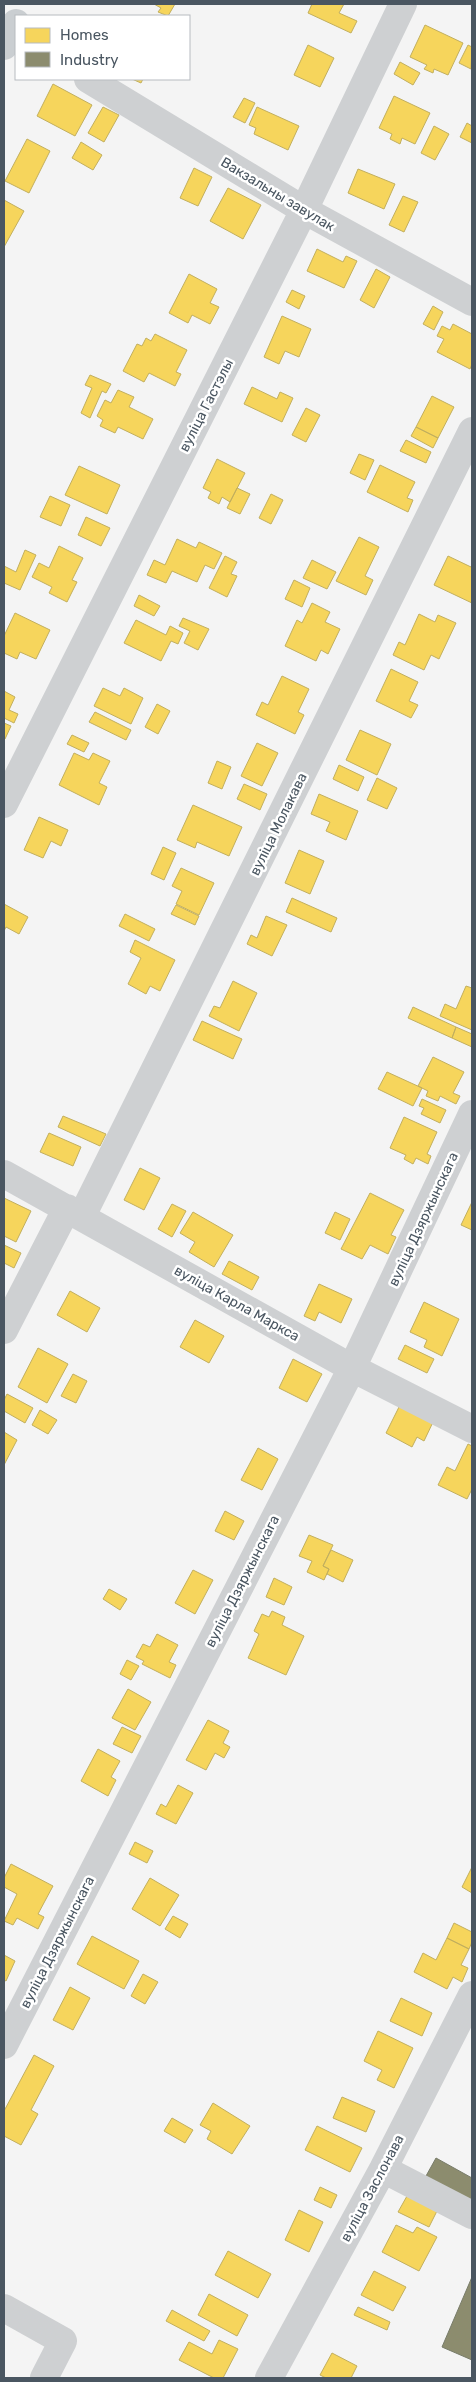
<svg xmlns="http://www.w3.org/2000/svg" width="476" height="2382" viewBox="0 0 476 2382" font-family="Rubik,sans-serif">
<rect width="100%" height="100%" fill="#f4f4f4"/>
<!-- homes -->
<path fill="#f6d55c" stroke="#c2af5e" d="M 154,4 L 175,4 L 168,16 L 158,12 L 161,8 Z
M 312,4 L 344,4 L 339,13 L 357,21 L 351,33 L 308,13 Z
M 425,25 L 463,43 L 448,75 L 434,69 L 433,73 L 424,69 L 427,65 L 410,57 Z
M 308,45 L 334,58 L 320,87 L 294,75 Z
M 468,45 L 472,47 L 471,69 L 459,63 Z
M 400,62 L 420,73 L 413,85 L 394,74 Z
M 132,79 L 143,79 L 141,83 Z
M 53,84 L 92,105 L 75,136 L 37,116 Z
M 394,96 L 430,113 L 415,144 L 402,138 L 400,144 L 390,139 L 392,134 L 379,128 Z
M 244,98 L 255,103 L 245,123 L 233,117 Z
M 103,107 L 119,115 L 104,142 L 88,133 Z
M 257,107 L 299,126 L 288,150 L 254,134 L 256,128 L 249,125 Z
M 467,123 L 472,126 L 472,143 L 460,137 Z
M 434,126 L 449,134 L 435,160 L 421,153 Z
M 27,139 L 50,151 L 29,193 L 5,181 Z
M 81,142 L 102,155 L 93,170 L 72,158 Z
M 194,168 L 212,177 L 198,206 L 180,198 Z
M 358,169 L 395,184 L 384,209 L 348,193 Z
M 228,188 L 261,205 L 243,239 L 210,221 Z
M 403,196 L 418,202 L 404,232 L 389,225 Z
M 4,200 L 24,211 L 4,247 Z
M 317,249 L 343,262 L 346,256 L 357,261 L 344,288 L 307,271 Z
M 376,269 L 390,277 L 374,308 L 360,300 Z
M 189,274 L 217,289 L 210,303 L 219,307 L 210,324 L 192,315 L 188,323 L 169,313 Z
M 292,290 L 305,296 L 299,309 L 286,302 Z
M 433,306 L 443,312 L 434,330 L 423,324 Z
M 282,316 L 311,329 L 299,357 L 285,351 L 279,364 L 264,357 Z
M 453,324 L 472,334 L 472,364 L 470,369 L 437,352 L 444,339 L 437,336 L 442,326 L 450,330 Z
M 155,334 L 187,350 L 176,372 L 181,374 L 175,386 L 149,373 L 144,382 L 123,371 L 137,344 L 142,346 L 146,338 L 151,341 Z
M 90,375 L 111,384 L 106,393 L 102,391 L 90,418 L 81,413 L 92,388 L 85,385 Z
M 252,387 L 277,399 L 280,392 L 293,398 L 282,422 L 244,404 Z
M 118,390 L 134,397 L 129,407 L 153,419 L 143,439 L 118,427 L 115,433 L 100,426 L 103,420 L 97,416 L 105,400 L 111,403 Z
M 432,396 L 454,407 L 438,438 L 416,427 Z
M 306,408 L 320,415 L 306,442 L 292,435 Z
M 416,427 L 438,438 L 433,448 L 411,436 Z
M 406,440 L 431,452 L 426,463 L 400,451 Z
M 359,454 L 374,460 L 365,480 L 350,473 Z
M 217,459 L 245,473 L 230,502 L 222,497 L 219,504 L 208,498 L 211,492 L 203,488 Z
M 380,465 L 415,482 L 407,498 L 413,500 L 408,512 L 367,492 Z
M 79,466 L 120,485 L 107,514 L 65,495 Z
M 237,488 L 250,494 L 240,514 L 227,508 Z
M 271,494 L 283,500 L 271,524 L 259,518 Z
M 50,496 L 70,505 L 61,526 L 40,517 Z
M 86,517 L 110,528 L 101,546 L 78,535 Z
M 359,537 L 379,547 L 365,576 L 373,580 L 366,595 L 336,581 Z
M 177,539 L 196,548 L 199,542 L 222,553 L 214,569 L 205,565 L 197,582 L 172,571 L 166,583 L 147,575 L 154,560 L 165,565 Z
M 59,546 L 83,558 L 72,580 L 77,582 L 67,602 L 49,593 L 52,587 L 32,577 L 39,563 L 49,568 Z
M 25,550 L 36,555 L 20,590 L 4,583 L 4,566 L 16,572 Z
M 225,556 L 237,562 L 231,574 L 237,576 L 227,597 L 209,588 Z
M 448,556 L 471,567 L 472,565 L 472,603 L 434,585 Z
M 312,560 L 336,572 L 327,589 L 303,578 Z
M 294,580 L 310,588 L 302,607 L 285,599 Z
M 139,595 L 160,606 L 154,616 L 134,606 Z
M 312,603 L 330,612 L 325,622 L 340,629 L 328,654 L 321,650 L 316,661 L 285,646 L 297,620 L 302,623 Z
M 15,613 L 50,630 L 36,659 L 20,652 L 17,659 L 4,653 L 4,636 Z
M 419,614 L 435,622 L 438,615 L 456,623 L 439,659 L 431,655 L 424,670 L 393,655 L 399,642 L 405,645 Z
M 183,618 L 209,629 L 198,650 L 184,643 L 190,631 L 179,626 Z
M 136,620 L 166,635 L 170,626 L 183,633 L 178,644 L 171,641 L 161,661 L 124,643 Z
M 391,669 L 418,682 L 409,701 L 418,705 L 411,718 L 376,701 Z
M 282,676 L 309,689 L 298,712 L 304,715 L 295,734 L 256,715 L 262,702 L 268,705 Z
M 103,688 L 120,696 L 124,688 L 143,698 L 131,724 L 94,706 Z
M 4,691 L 15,697 L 9,710 L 18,714 L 14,723 L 4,718 Z
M 157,704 L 170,711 L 158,734 L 145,727 Z
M 95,712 L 131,730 L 126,740 L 89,722 Z
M 4,723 L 11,726 L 5,739 L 4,739 Z
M 360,730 L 391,744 L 377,775 L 346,760 Z
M 72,735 L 89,743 L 84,752 L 67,744 Z
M 257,743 L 278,753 L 262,786 L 241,776 Z
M 74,753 L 89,760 L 93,753 L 110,761 L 99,783 L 107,787 L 99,805 L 59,785 Z
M 217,761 L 231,767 L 222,789 L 208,783 Z
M 339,765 L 364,777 L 358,791 L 333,779 Z
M 377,778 L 397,788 L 387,809 L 367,800 Z
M 244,784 L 267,794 L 260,810 L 237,799 Z
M 319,794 L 358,811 L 346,840 L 326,831 L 330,822 L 311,814 Z
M 193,805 L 242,827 L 229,856 L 197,842 L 195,848 L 177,840 Z
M 39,817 L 68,830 L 61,846 L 51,841 L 43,858 L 24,850 Z
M 163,847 L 176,853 L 164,880 L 151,874 Z
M 299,850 L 324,861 L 310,894 L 285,883 Z
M 181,868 L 214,883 L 199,915 L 176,904 L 182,891 L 172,886 Z
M 292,898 L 337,918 L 331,932 L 286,912 Z
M 4,904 L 28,917 L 19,934 L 6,927 L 4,931 Z
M 176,905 L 199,916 L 195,925 L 171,914 Z
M 125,914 L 155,929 L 149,941 L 119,926 Z
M 266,916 L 287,925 L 272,956 L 247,944 L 251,935 L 257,938 Z
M 135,940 L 175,960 L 160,991 L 150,986 L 146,994 L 128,984 L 141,958 L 130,952 Z
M 233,981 L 257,993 L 239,1031 L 209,1016 L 214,1006 L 220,1008 Z
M 466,986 L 472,988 L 472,1030 L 440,1016 L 445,1004 L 456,1009 Z
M 413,1007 L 456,1027 L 452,1038 L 408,1018 Z
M 202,1021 L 242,1039 L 233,1059 L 193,1040 Z
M 456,1027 L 472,1034 L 472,1047 L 452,1038 Z
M 433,1057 L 464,1072 L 453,1093 L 460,1096 L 456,1104 L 440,1096 L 438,1101 L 426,1096 L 428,1091 L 418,1086 Z
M 387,1072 L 422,1088 L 413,1106 L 378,1089 Z
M 422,1099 L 446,1110 L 440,1123 L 421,1114 L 424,1108 L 419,1106 Z
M 63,1116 L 106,1134 L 100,1146 L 58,1127 Z
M 404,1117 L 437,1132 L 427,1154 L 431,1156 L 428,1164 L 416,1158 L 413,1164 L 404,1159 L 406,1155 L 390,1148 Z
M 49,1133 L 81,1147 L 73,1166 L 40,1152 Z
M 140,1168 L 160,1178 L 144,1210 L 124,1200 Z
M 370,1193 L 404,1210 L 391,1235 L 396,1237 L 388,1254 L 370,1245 L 362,1259 L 341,1249 Z
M 4,1198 L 31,1211 L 16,1242 L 4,1236 Z
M 472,1202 L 472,1230 L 461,1225 Z
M 172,1204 L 186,1211 L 172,1237 L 158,1229 Z
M 193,1212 L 233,1235 L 214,1267 L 189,1252 L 195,1242 L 180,1233 Z
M 335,1212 L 350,1219 L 340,1240 L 325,1233 Z
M 4,1245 L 21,1253 L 14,1268 L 4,1263 Z
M 229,1261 L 259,1277 L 252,1290 L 222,1274 Z
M 319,1284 L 352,1299 L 341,1323 L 319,1312 L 315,1321 L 304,1316 Z
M 70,1291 L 100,1308 L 87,1332 L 57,1315 Z
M 424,1302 L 459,1319 L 442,1356 L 424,1347 L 427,1340 L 410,1332 Z
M 195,1320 L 224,1336 L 209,1363 L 180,1347 Z
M 405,1345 L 434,1359 L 427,1373 L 398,1359 Z
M 38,1348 L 68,1364 L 47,1403 L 18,1387 Z
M 293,1359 L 322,1374 L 307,1402 L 279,1388 Z
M 73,1374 L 87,1381 L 76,1403 L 61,1396 Z
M 7,1394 L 33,1408 L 25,1423 L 4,1411 L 4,1400 Z
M 401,1403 L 434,1420 L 424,1441 L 417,1437 L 412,1447 L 386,1433 Z
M 40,1410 L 57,1420 L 48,1434 L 32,1425 Z
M 4,1432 L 17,1440 L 4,1465 Z
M 468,1444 L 472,1446 L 472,1489 L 467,1499 L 438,1485 L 447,1467 L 455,1471 Z
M 258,1448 L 278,1459 L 262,1490 L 241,1480 Z
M 225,1511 L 244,1521 L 234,1540 L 215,1531 Z
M 309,1535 L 333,1545 L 323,1566 L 329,1569 L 324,1580 L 307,1572 L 312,1561 L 299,1556 Z
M 331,1550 L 353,1560 L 343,1582 L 327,1574 L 329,1569 L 323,1566 Z
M 193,1570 L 213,1580 L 195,1614 L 175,1603 Z
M 274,1578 L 292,1587 L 284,1605 L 266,1597 Z
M 109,1589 L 127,1599 L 120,1610 L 103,1599 Z
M 272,1611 L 285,1617 L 282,1625 L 304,1636 L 286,1675 L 248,1658 L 259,1634 L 254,1631 L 262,1614 L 269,1617 Z
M 157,1634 L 178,1645 L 169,1662 L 176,1665 L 170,1678 L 142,1664 L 144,1661 L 136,1657 L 143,1644 L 150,1647 Z
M 127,1660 L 139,1666 L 131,1680 L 120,1674 Z
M 128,1689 L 151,1702 L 135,1730 L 112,1718 Z
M 208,1720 L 229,1731 L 223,1743 L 230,1747 L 224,1758 L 215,1753 L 206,1770 L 186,1760 Z
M 122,1727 L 141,1736 L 132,1753 L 113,1744 Z
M 98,1749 L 120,1761 L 111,1777 L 116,1780 L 108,1796 L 81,1781 Z
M 178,1785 L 193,1793 L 176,1824 L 156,1814 L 161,1804 L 166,1807 Z
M 135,1842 L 153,1851 L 147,1863 L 129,1854 Z
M 11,1864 L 53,1886 L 38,1914 L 44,1917 L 38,1929 L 17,1918 L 13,1925 L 4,1921 L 17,1894 L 4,1887 L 4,1878 Z
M 472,1867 L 472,1893 L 462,1887 Z
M 150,1878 L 179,1895 L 160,1926 L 132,1909 Z
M 173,1916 L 188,1924 L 180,1938 L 165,1929 Z
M 454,1923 L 472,1932 L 472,1942 L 469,1949 L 447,1938 Z
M 92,1936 L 139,1961 L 124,1989 L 77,1964 Z
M 447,1938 L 469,1949 L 461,1965 L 468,1968 L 462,1982 L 453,1977 L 447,1989 L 414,1972 L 423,1953 L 436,1960 Z
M 4,1955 L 15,1961 L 6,1981 L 4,1980 Z
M 143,1974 L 158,1982 L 145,2004 L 131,1996 Z
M 70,1987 L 90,1998 L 73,2030 L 53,2020 Z
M 401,1998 L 432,2013 L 422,2036 L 390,2021 Z
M 378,2031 L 413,2048 L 394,2088 L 377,2080 L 382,2070 L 364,2061 Z
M 34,2055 L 54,2066 L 31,2110 L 38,2114 L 21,2145 L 4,2136 L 4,2111 Z
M 342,2097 L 375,2111 L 366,2132 L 333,2118 Z
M 213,2103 L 250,2126 L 232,2154 L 207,2139 L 211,2131 L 200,2125 Z
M 172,2118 L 193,2130 L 185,2143 L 164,2131 Z
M 317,2126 L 362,2148 L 350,2172 L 305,2150 Z
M 320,2187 L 337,2195 L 331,2208 L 314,2200 Z
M 407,2196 L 437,2211 L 429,2227 L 398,2212 Z
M 299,2210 L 323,2222 L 309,2252 L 285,2240 Z
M 396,2225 L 413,2233 L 417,2227 L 437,2237 L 419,2271 L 382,2252 Z
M 228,2251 L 271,2274 L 258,2298 L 215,2275 Z
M 374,2271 L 406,2287 L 393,2311 L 361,2295 Z
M 209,2294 L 248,2315 L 237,2336 L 198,2315 Z
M 358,2307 L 390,2322 L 387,2330 L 354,2315 Z
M 172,2310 L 210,2331 L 204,2341 L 166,2321 Z
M 219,2340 L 238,2349 L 223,2378 L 214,2378 L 179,2360 L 189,2342 L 212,2354 Z
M 332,2353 L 357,2366 L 351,2378 L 326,2378 L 320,2375 Z"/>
<!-- industry -->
<path fill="#8c8c6e" stroke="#787c6a" d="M 436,2158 L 472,2178 L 472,2201 L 426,2176 Z
M 472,2277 L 472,2360 L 442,2347 Z"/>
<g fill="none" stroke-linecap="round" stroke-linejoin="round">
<!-- minor -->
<path stroke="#ced0d2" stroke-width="28" d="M 88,79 L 304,210 L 472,302
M 4,804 L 304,210 L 403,4
M 4,1174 L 352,1368 L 472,1429
M 82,1216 L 472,431
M 4,1330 L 67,1208
M 4,2045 L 352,1368 L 472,1114
M 383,2169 L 472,2215
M 4,2308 L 63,2341 L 44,2378
M 269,2378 L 383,2169 L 472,1995"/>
<!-- major -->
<path stroke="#caced1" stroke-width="28" d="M 4,46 L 16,23"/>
</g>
<g text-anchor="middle" stroke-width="5" stroke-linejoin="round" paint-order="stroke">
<!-- street labels -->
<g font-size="14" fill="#4a5661" stroke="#fff">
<text transform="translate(278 194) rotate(31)" y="5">Вакзальны завулак</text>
<text transform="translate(206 405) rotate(-63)" y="5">вуліца Гастэлы</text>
<text transform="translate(278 824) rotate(-64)" y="5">вуліца Молакава</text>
<text transform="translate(423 1219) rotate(-65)" y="5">вуліца Дзяржынскага</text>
<text transform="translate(237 1303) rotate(29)" y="5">вуліца Карла Маркса</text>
<text transform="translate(242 1581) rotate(-63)" y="5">вуліца Дзяржынскага</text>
<text transform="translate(57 1942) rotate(-63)" y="5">вуліца Дзяржынскага</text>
<text transform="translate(372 2188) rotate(-62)" y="5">вуліца Заслонава</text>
</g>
</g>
<!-- border -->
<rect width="476" height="2382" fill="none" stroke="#4a5661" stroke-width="10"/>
<!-- legend -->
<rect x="15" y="15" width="175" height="65" fill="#ffffff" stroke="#b7bbc0"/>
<rect x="25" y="28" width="25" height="15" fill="#f6d55c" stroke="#b7bbc0"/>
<text x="60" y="40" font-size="15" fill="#4a5661">Homes</text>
<rect x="25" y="52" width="25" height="15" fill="#8c8c6e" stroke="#b7bbc0"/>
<text x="60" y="65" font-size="15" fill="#4a5661">Industry</text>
</svg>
